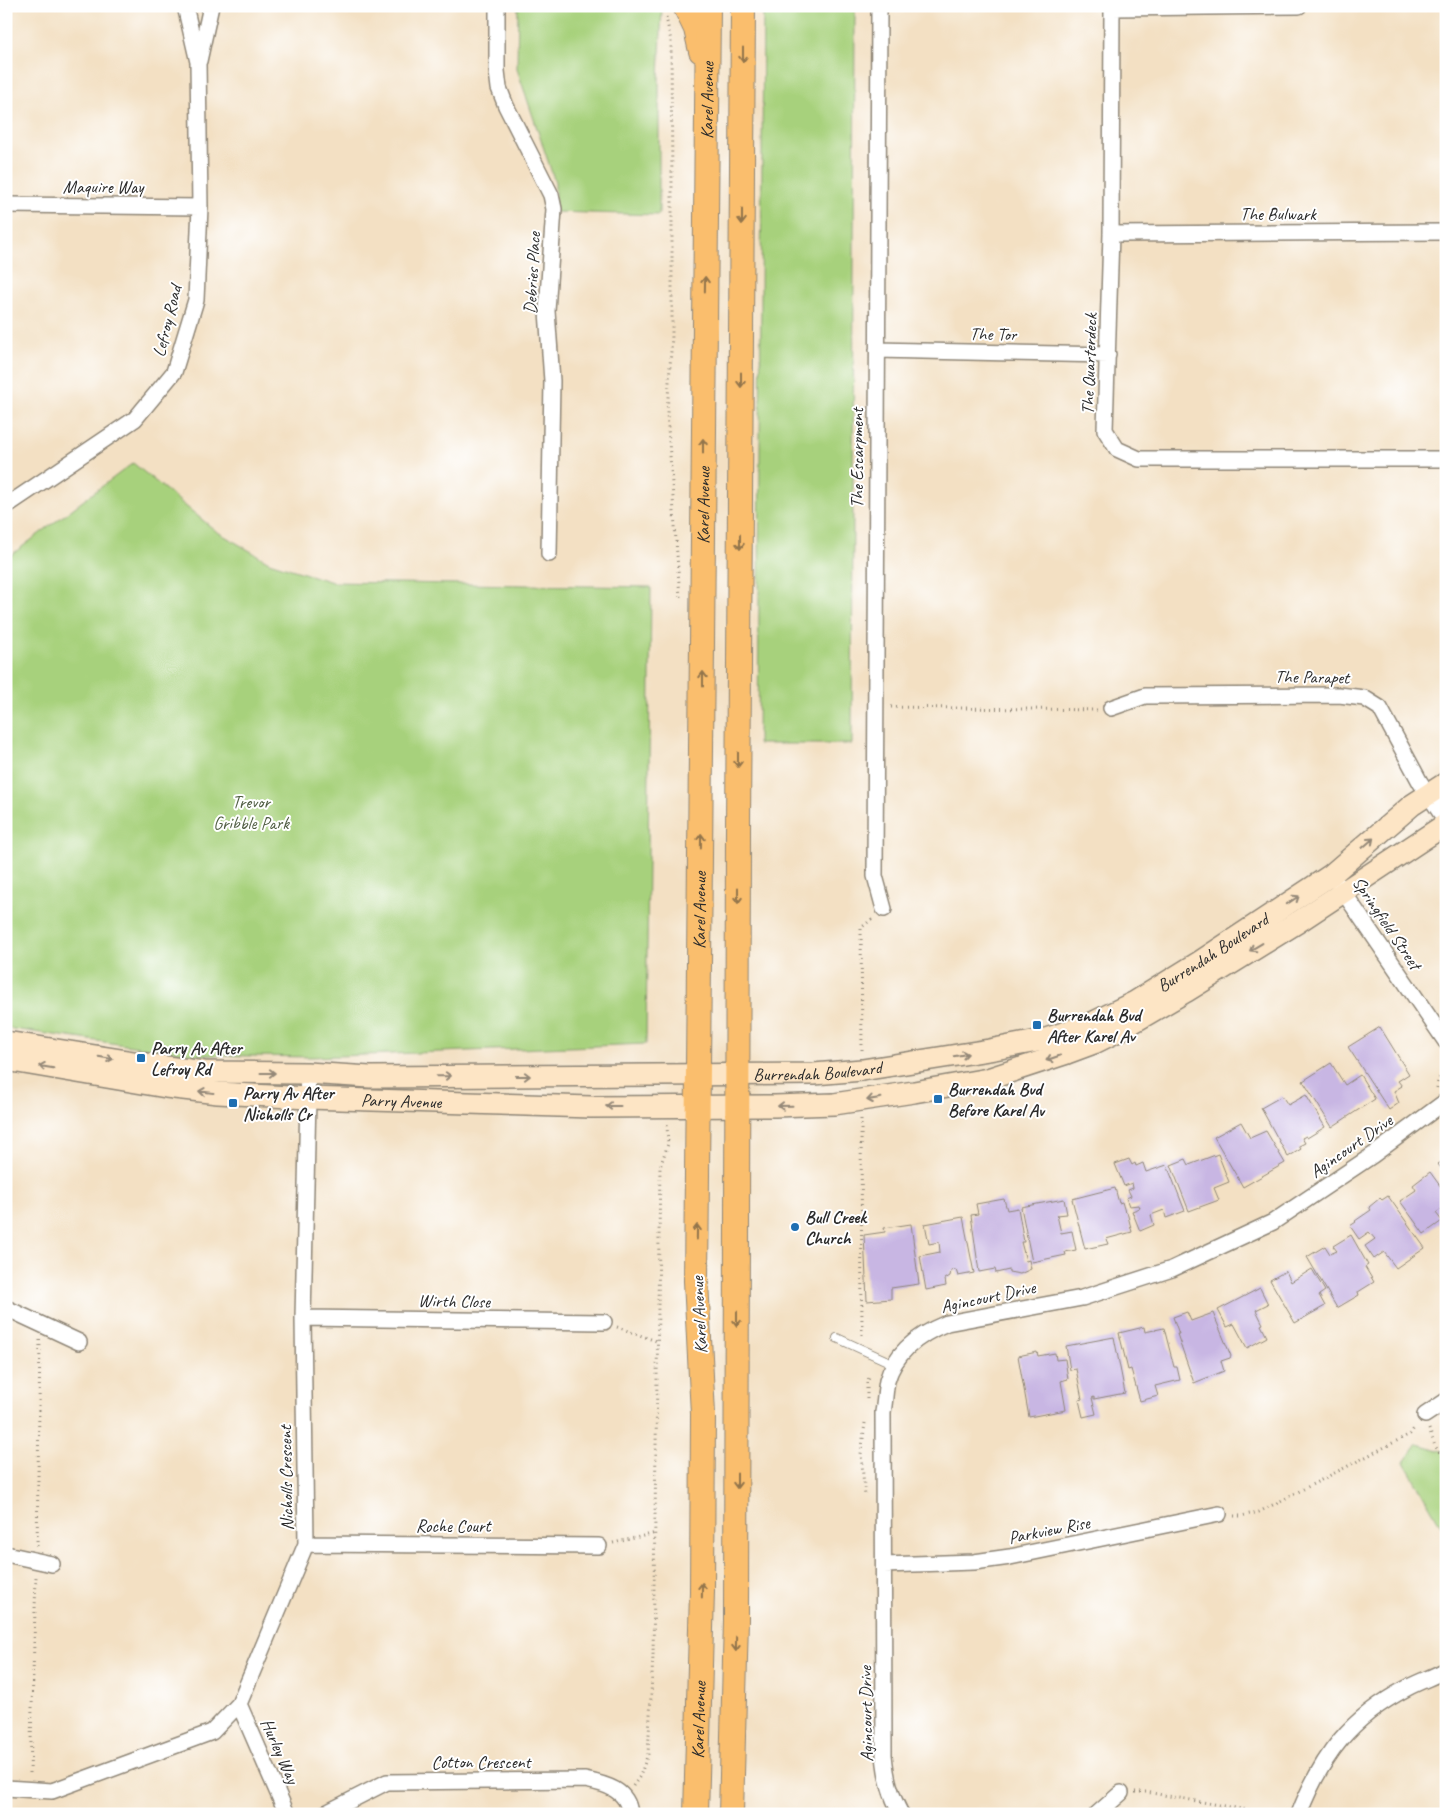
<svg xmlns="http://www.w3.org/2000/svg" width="1452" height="1820" viewBox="0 0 1452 1820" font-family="Caveat,sans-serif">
<rect width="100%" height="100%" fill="#fff"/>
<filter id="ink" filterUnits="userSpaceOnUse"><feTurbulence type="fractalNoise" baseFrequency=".02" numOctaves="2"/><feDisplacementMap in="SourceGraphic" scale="10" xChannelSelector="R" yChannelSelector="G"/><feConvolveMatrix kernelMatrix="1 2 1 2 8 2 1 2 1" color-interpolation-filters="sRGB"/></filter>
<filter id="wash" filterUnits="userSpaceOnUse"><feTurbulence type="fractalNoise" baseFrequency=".0096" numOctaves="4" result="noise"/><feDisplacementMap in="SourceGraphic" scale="20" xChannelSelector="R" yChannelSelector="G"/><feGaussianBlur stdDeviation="1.12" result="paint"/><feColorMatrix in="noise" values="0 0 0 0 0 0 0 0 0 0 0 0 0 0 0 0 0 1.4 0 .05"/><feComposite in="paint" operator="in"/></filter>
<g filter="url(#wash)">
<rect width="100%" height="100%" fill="#f3e0c3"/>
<!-- green -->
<path fill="#a7d17c" stroke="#697e54" d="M 518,6 L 662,6 L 659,80 L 659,215 L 555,212 L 555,182 L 517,69 Z
M 763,6 L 855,6 L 852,744 L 758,744 Z
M 133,463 L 216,531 L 269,562 L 332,582 L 651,587 L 646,1044 L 312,1057 L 195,1055 L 6,1028 L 6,559 Z
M 1417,1444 L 1446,1452 L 1446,1534 L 1404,1462 Z"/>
<g id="blocks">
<!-- building -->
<path fill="#c8b6e3" d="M 1380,1027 L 1409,1074 L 1398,1081 L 1402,1086 L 1394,1091 L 1399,1103 L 1389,1110 L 1348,1047 Z
M 1331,1063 L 1345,1085 L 1360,1075 L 1375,1099 L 1332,1127 L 1303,1081 Z
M 1306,1095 L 1325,1127 L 1307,1138 L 1306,1136 L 1302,1138 L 1305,1143 L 1299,1146 L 1301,1149 L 1288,1157 L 1261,1108 L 1282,1096 L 1288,1105 Z
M 1241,1122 L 1250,1138 L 1266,1131 L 1285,1163 L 1243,1187 L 1214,1137 Z
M 1218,1154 L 1229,1182 L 1214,1188 L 1219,1200 L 1189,1211 L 1171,1165 L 1186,1159 L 1189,1165 Z
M 1129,1159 L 1132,1165 L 1135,1163 L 1136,1166 L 1143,1163 L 1146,1172 L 1167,1165 L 1185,1211 L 1166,1218 L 1164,1210 L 1151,1215 L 1154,1225 L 1140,1231 L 1132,1211 L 1140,1208 L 1139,1205 L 1129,1206 L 1126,1198 L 1131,1196 L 1128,1190 L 1133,1188 L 1132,1183 L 1124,1186 L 1115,1164 Z
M 1446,1159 L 1446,1175 L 1438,1164 Z
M 1430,1172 L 1446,1194 L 1446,1206 L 1436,1213 L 1442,1221 L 1424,1234 L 1400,1201 L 1416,1190 L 1413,1185 Z
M 1115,1188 L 1119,1203 L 1122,1202 L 1125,1212 L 1127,1212 L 1132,1232 L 1106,1239 L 1108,1244 L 1085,1249 L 1072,1199 Z
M 1388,1196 L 1425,1248 L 1396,1268 L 1384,1252 L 1374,1259 L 1365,1246 L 1375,1239 L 1369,1232 L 1359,1239 L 1350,1226 L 1356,1222 L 1355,1221 L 1371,1210 L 1369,1207 L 1380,1198 L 1382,1200 Z
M 1004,1199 L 1007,1210 L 1018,1208 L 1024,1242 L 1021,1242 L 1026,1261 L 1029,1260 L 1031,1269 L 1020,1274 L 1009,1272 L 1009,1270 L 996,1273 L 995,1269 L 979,1272 L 971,1215 L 978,1214 L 976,1204 Z
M 1064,1199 L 1067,1214 L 1057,1215 L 1061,1233 L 1072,1231 L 1076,1250 L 1065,1252 L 1066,1255 L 1032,1262 L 1021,1207 Z
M 963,1217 L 974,1273 L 958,1276 L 956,1270 L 951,1271 L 950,1276 L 945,1279 L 946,1286 L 926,1290 L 920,1256 L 940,1252 L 939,1242 L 929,1244 L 925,1224 Z
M 911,1224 L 919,1284 L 891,1288 L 891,1299 L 867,1301 L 864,1235 L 885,1232 L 884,1228 Z
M 1351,1235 L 1368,1265 L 1365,1267 L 1374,1282 L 1358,1292 L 1359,1295 L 1337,1308 L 1307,1257 L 1325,1246 L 1330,1254 L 1337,1251 L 1333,1246 Z
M 1312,1269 L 1325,1291 L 1319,1295 L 1325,1306 L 1295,1323 L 1270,1280 L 1286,1271 L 1291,1282 Z
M 1260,1288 L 1268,1304 L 1256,1310 L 1263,1324 L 1261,1325 L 1267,1337 L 1247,1348 L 1234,1324 L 1227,1327 L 1218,1310 Z
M 1187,1312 L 1191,1321 L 1213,1313 L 1231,1356 L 1230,1358 L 1221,1361 L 1224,1371 L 1194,1383 L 1177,1334 L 1179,1334 L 1173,1317 Z
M 1144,1327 L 1145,1332 L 1164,1328 L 1174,1367 L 1177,1367 L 1180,1380 L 1155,1386 L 1158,1396 L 1140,1401 L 1131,1369 L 1128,1370 L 1119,1333 Z
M 1114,1337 L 1125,1393 L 1094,1399 L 1094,1397 L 1092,1398 L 1096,1414 L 1083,1417 L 1079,1400 L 1082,1399 L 1076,1369 L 1070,1370 L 1066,1346 Z
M 1037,1352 L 1038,1356 L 1055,1353 L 1056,1360 L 1065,1359 L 1068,1379 L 1061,1381 L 1066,1410 L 1029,1417 L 1018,1356 Z"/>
</g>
</g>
<g filter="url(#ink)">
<use href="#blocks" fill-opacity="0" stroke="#8f8677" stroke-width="1"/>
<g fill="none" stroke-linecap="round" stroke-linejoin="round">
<defs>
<path id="lane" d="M 837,1338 L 894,1364"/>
<path id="street" d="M 497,6 L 497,71 L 499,88 L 506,106 L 551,195 L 554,209 L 547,311 L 552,381 L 549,554
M 879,6 L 875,876 L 884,909
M 1112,6 L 1111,234 L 1105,430 L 1117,449 L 1139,459 L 1446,459
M 1112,8 L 1299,6
M 199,61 L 211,6
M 6,205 L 200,207
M 1111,234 L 1446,232
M 877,350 L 1108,355
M 6,506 L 135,419 L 174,372 L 196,300 L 200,207 L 198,62 L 185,6
M 1111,708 L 1145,696 L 1339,695 L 1364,698 L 1380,708 L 1420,782 L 1446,821
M 1338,884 L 1446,1042
M 6,1308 L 79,1342
M 303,1318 L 604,1322
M 1425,1415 L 1446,1401
M 306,1544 L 599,1546
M 6,1554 L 52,1564
M 884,1565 L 974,1562 L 1010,1557 L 1219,1514
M 239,1704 L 287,1814
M 6,1788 L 52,1791 L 212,1732 L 239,1704 L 306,1544 L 303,1318 L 308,1098 L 307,1073
M 324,1814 L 387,1782 L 585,1780 C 606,1784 628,1790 630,1814
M 901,1814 C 890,1794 886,1777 884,1755 L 883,1412 C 885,1402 885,1391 887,1381 C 895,1352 920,1334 947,1323 L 1082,1298 L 1172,1269 L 1273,1222 L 1373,1155 L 1446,1101
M 1097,1814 L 1121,1793
M 1299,1814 C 1322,1755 1350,1718 1407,1688 C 1420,1681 1433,1677 1446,1670"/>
<g id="secondary">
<path id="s1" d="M 6,1042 L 153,1065 L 204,1072 L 307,1073 L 370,1077 L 814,1074 L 862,1070 L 989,1050 L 1043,1040 L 1090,1024 L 1135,1002 L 1198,963 L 1331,875 L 1412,805 L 1446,783"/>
<path id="s2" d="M 6,1060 L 166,1087 L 218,1093 L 308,1098 L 591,1107 L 775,1106 L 834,1104 L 914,1092 L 988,1079 L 1067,1053 L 1094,1043 L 1120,1030 L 1185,992 L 1298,922 L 1446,824"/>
</g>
<g id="primary">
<path d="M 685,6 L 696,29 L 701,51"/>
<path id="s3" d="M 696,1814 L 702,1591 L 703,1414 L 696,1281 L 708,6"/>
<path d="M 731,1814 L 736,1620 L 738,830 L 743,6"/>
</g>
</defs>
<!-- lane casing -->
<use href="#lane" stroke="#8f8677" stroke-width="10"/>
<!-- street casing -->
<use href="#street" stroke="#8f8677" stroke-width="18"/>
<!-- secondary casing -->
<use href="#secondary" stroke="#8f8677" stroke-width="24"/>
<!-- primary casing -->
<use href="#primary" stroke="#8f8677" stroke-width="26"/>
<!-- path -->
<path stroke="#8f8677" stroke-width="3" stroke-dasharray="1 4" stroke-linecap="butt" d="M 666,17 L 671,41 L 672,183 L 672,336 L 667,413 L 680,597
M 891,707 L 1097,710
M 862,1050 L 861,928 L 872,919
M 1437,1088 L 1438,1079 L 1446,1073
M 861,1119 L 862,1337
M 617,1327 L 659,1342
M 867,1399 L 867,1382 L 870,1376
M 865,1423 L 861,1454 L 865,1496
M 1429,1429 L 1435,1446 L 1446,1461
M 1234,1516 L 1241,1516 L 1259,1512 L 1410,1434 L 1415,1427
M 613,1543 L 656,1533
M 37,1546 L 40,1340
M 30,1773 L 36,1577
M 633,1786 L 640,1776 L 648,1754 L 653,1656 L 660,1167 L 668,1144 L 667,1125
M 1135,1792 L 1146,1792 L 1270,1814"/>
<!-- lane -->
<use href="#lane" stroke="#fff" stroke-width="8"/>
<!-- street -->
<use href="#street" stroke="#fff" stroke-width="15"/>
<!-- secondary -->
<use href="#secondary" stroke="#fde5c5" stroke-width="21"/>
<!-- primary -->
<use href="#primary" stroke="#fabe6d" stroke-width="24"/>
</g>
<!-- one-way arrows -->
<defs><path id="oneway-shaft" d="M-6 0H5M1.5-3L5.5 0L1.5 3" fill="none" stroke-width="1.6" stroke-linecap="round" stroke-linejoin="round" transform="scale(1.25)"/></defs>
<g stroke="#92744c">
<use href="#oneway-shaft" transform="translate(743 55) rotate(90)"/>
<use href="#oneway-shaft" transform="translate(742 217) rotate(90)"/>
<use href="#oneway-shaft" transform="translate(705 284) rotate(-89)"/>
<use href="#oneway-shaft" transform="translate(741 380) rotate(90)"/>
<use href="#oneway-shaft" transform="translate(703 446) rotate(-90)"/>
<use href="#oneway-shaft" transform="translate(740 542) rotate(90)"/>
<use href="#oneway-shaft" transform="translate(703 679) rotate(-90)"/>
<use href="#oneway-shaft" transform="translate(738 760) rotate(90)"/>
<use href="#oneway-shaft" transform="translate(701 841) rotate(-89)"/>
<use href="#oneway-shaft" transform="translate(738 896) rotate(90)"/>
<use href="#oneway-shaft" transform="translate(697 1232) rotate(-89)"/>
<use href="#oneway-shaft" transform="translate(737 1319) rotate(90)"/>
<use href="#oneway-shaft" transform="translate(737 1481) rotate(90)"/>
<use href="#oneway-shaft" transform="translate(702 1590) rotate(-89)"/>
<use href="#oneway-shaft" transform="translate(736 1644) rotate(91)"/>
</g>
<g stroke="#948878">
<use href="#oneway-shaft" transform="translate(1368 843) rotate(-41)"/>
<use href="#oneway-shaft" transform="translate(1293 900) rotate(-34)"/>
<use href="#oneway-shaft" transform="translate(1256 947) rotate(149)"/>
<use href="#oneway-shaft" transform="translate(961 1055) rotate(-9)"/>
<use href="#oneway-shaft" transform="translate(106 1058) rotate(9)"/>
<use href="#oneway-shaft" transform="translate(1053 1058) rotate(161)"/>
<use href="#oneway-shaft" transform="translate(46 1067) rotate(-170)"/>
<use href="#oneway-shaft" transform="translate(268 1073)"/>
<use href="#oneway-shaft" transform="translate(444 1076) rotate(-1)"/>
<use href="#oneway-shaft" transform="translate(523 1076)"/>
<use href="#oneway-shaft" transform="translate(206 1092) rotate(-173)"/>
<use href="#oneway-shaft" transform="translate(874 1099) rotate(171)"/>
<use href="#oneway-shaft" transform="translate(613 1106) rotate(180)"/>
<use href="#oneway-shaft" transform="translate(785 1106) rotate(179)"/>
</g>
</g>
<!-- markers -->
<g fill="#1f6fb2" stroke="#fff" stroke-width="2">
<rect x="1032" y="1020" width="10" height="10" rx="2.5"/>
<rect x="136" y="1053" width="10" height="10" rx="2.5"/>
<rect x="933" y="1094" width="10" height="10" rx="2.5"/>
<rect x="228" y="1098" width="10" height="10" rx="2.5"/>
<circle cx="795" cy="1227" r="5"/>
</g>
<g text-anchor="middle" stroke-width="4" stroke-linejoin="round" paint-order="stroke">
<!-- street labels -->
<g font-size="18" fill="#2b2b2b" stroke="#fff">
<text dy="6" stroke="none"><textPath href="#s3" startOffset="1714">Karel Avenue</textPath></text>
<text x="103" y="193">Maquire Way</text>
<text x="1278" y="220">The Bulwark</text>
<text transform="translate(532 273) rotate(-87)" y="6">Debries Place</text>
<text transform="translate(167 321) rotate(-76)" y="6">Lefroy Road</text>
<text transform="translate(993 334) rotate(1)" y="6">The Tor</text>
<text transform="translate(1089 364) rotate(-88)" y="6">The Quarterdeck</text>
<text transform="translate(857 458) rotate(-90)" y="6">The Escarpment</text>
<text dy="6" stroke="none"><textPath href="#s3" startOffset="1309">Karel Avenue</textPath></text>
<text transform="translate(1312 677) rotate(1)" y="6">The Parapet</text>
<text dy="6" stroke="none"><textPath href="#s3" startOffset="904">Karel Avenue</textPath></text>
<text transform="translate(1387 923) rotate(56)" y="6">Springfield Street</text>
<text dy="6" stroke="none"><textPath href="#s1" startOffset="1234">Burrendah Boulevard</textPath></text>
<text dy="6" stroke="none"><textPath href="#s1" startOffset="814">Burrendah Boulevard</textPath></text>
<text dy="6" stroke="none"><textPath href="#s2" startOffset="398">Parry Avenue</textPath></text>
<text transform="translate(1351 1146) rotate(-35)" y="6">Agincourt Drive</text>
<text transform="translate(988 1297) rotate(-12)" y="6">Agincourt Drive</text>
<text transform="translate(454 1301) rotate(1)" y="6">Wirth Close</text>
<text transform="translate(699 1315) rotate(-93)" y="6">Karel Avenue</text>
<text transform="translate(286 1478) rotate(-91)" y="6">Nicholls Crescent</text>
<text x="453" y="1532">Roche Court</text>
<text transform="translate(1049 1530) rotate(-11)" y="6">Parkview Rise</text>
<text transform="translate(866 1714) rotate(-91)" y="6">Agincourt Drive</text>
<text dy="6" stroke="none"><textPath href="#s3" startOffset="94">Karel Avenue</textPath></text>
<text transform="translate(280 1751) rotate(66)" y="6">Hurley Way</text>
<text x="481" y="1768">Cotton Crescent</text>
</g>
<!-- park labels -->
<g font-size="18" fill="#505d43" stroke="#fff">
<text x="251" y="808">Trevor<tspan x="251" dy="21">Gribble Park</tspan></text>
</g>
<!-- poi labels -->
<g font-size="18" font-weight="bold" fill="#2b2b2b" stroke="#fff" text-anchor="start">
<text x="1047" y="1021">Burrendah Bvd<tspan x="1047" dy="21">After Karel Av</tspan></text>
<text x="151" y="1054">Parry Av After<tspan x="151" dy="21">Lefroy Rd</tspan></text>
<text x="948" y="1095">Burrendah Bvd<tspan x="948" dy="21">Before Karel Av</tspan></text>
<text x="243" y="1099">Parry Av After<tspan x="243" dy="21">Nicholls Cr</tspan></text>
<text x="805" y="1223">Bull Creek<tspan x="805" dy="21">Church</tspan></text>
</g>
</g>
<!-- margin -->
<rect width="1452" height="1820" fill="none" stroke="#fff" stroke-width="25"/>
</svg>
